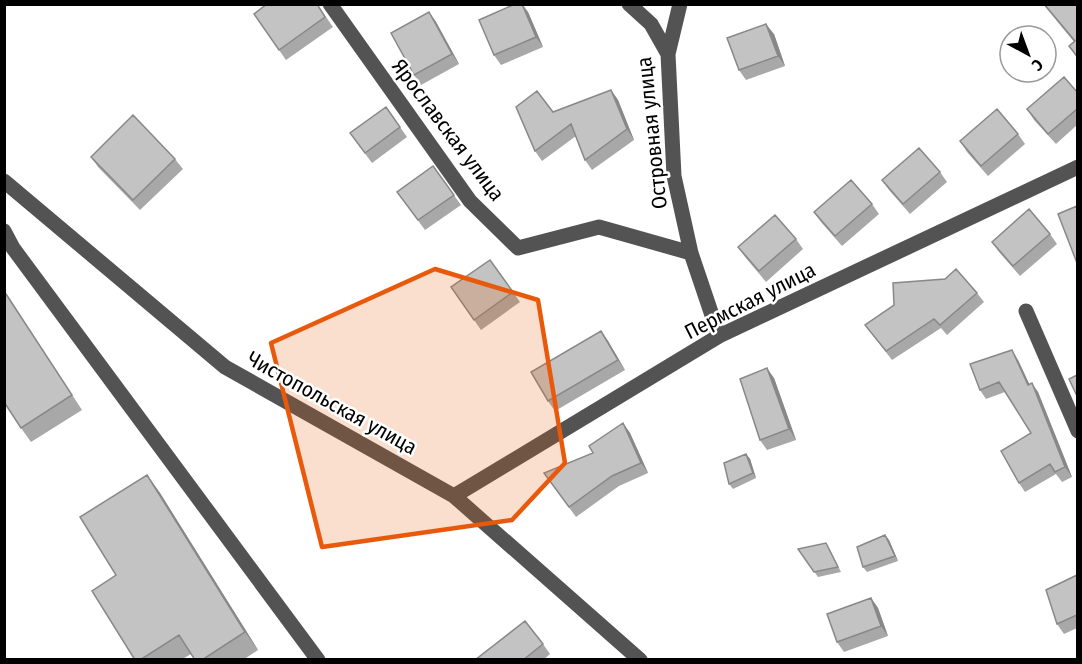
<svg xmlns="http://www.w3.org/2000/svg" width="1082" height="664" viewBox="0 0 1082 664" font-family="'Fira Sans Condensed',sans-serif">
<rect width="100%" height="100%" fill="#fff"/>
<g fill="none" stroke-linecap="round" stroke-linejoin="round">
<!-- minor -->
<path stroke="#535353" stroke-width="15" d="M 330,4 L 470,201 L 518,248 L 599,227 L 691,253
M 629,4 L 651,24 L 668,54 L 674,176 L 691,253 L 719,336
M 668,54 L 680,4
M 4,181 L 225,367 L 454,496 L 640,660
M 4,231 L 13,248 L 318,660
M 1026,311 L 1078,431
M 454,496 L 719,336 L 1078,167"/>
</g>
<!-- wall -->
<path fill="#a8a8a8" d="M 317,4 L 333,27 L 286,60 L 254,14 Z
M 1043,4 L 1077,4 L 1077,58 L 1069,46 L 1074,42 Z
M 429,12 L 436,22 L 459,64 L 421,85 L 414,75 Z
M 528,12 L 543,47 L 501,65 L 494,55 Z
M 774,34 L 785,66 L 746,80 L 739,70 Z
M 611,90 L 618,100 L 634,140 L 592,170 L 585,160 L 576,136 L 542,161 L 535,151 L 553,112 Z
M 1077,92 L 1077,125 L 1056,144 L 1034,120 L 1027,109 Z
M 386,107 L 407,137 L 372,163 L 350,133 Z
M 1018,134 L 1025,144 L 988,176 L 967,152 L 960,141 Z
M 91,157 L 175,159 L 183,169 L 140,210 L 98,167 Z
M 433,166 L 461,205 L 425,230 L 397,192 Z
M 940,172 L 947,182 L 910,214 L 889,190 L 882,180 Z
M 872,204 L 879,214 L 842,246 L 821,222 L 814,212 Z
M 1050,234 L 1057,244 L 1020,276 L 999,252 L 992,242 Z
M 796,239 L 803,249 L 766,282 L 745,257 L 738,247 Z
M 490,260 L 520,302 L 481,330 L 451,287 Z
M 4,290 L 82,410 L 31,442 L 21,428 Z
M 977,293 L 984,302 L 947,335 L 941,328 L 892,360 L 865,325 Z
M 601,331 L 608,341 L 625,370 L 555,411 L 548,401 Z
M 1018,360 L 1029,384 L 1038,392 L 1072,477 L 1062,482 L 1056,474 L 1025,492 L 1019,483 L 1031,433 L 1005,392 L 986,399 L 980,390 Z
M 774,378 L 796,440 L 767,450 L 760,440 Z
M 623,423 L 630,433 L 648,473 L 619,486 L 576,517 L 544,473 L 593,453 Z
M 746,454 L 750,459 L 756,478 L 733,489 L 729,484 Z
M 147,475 L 160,493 L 258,650 L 243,660 L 195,660 L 191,654 L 181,660 L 135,660 L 116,575 Z
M 885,535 L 889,540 L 898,561 L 867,572 L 863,567 Z
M 829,548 L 841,572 L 818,577 L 798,549 Z
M 1077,575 L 1077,628 L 1064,634 L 1057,624 Z
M 871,598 L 878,608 L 888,636 L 844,652 L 837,642 Z
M 543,644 L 550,654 L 543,660 L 475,660 Z"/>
<!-- shaded-wall -->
<path fill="#888" d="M 522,4 L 528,12 L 543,47 L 536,37 Z
M 429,12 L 436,22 L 459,64 L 452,54 Z
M 766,24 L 774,34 L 785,66 L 778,56 Z
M 611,90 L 618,100 L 634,140 L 627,129 Z
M 601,331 L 608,341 L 625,370 L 618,360 Z
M 1012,350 L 1018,360 L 1034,394 L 1028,385 Z
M 767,368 L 774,378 L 796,440 L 789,429 Z
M 1032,383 L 1038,392 L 1072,477 L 1065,467 Z
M 623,423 L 630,433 L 648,473 L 641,463 Z
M 746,454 L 750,459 L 756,478 L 753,473 Z
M 147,475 L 160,493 L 258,650 L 245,632 Z
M 885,535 L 889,540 L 898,561 L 895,556 Z
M 871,598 L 878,608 L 888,636 L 881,626 Z"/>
<!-- building -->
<path fill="#c3c3c3" stroke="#888" stroke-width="1.5" d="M 267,4 L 317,4 L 325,17 L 279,50 L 254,14 Z
M 515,4 L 522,4 L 536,37 L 494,55 L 479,20 Z
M 1044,4 L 1077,4 L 1077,56 L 1069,46 L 1075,41 Z
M 429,12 L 452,54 L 414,75 L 391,33 Z
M 766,24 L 778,56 L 739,70 L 727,38 Z
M 1064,77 L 1077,92 L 1077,109 L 1048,134 L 1027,109 Z
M 611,90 L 627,129 L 585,160 L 571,124 L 535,151 L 516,107 L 537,91 L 553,112 Z
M 386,107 L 400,127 L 365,153 L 350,133 Z
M 997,109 L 1018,134 L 981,166 L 960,141 Z
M 133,115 L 175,159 L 133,200 L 91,157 Z
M 919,148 L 940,172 L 903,204 L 882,180 Z
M 433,166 L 454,195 L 418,220 L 397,192 Z
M 851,180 L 872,204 L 835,236 L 814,212 Z
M 1077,206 L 1077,263 L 1058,214 Z
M 1029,209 L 1050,234 L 1013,266 L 992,242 Z
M 775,215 L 796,239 L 759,271 L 738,247 Z
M 490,260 L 513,292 L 474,320 L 451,287 Z
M 956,269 L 977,293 L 940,325 L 934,319 L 886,351 L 865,325 L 894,305 L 893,283 L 945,279 Z
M 4,291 L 72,395 L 21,428 L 4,402 Z
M 601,331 L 618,360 L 548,401 L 531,372 Z
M 1012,350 L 1028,385 L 1032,383 L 1065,467 L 1055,472 L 1050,464 L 1019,483 L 1001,451 L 1031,433 L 999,382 L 980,390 L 970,364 Z
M 767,368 L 789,429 L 760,440 L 740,379 Z
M 1077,375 L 1077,396 L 1069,379 Z
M 623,423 L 641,463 L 612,476 L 569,507 L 544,473 L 593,453 L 589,446 Z
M 746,454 L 753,473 L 729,484 L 724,463 Z
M 147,475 L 245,632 L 202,660 L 195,660 L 179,635 L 140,660 L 135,660 L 92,591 L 116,575 L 80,517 Z
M 885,535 L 895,556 L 863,567 L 857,547 Z
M 826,543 L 838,567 L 814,572 L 798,549 Z
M 1077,575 L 1077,615 L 1057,624 L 1046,590 Z
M 871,598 L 881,626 L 837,642 L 827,614 Z
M 525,621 L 543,644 L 523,660 L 475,660 Z"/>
<!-- marked area -->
<path fill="#e8590c" fill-opacity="0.2" stroke="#e8590c" stroke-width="4.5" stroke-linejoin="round" d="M 435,269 L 538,300 L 565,463 L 512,520 L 322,547 L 271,343 Z"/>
<g text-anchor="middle" stroke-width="5" stroke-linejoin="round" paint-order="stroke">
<!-- street labels -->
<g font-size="21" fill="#000" stroke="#fff">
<text transform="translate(448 130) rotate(53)" y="7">Ярославская улица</text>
<text transform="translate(652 133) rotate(-96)" y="7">Островная улица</text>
<text transform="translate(750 301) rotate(-27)" y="7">Пермская улица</text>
<text transform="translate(332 403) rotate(29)" y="7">Чистопольская улица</text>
</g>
</g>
<!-- border -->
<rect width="1082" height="664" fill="none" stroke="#000000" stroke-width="12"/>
<!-- north arrow -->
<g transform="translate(1028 54) rotate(139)"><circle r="28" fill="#ffffff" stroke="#999999" stroke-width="1.5"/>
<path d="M0-4.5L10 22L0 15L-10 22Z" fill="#000000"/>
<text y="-9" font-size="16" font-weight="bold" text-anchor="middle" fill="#000000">С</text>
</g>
</svg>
